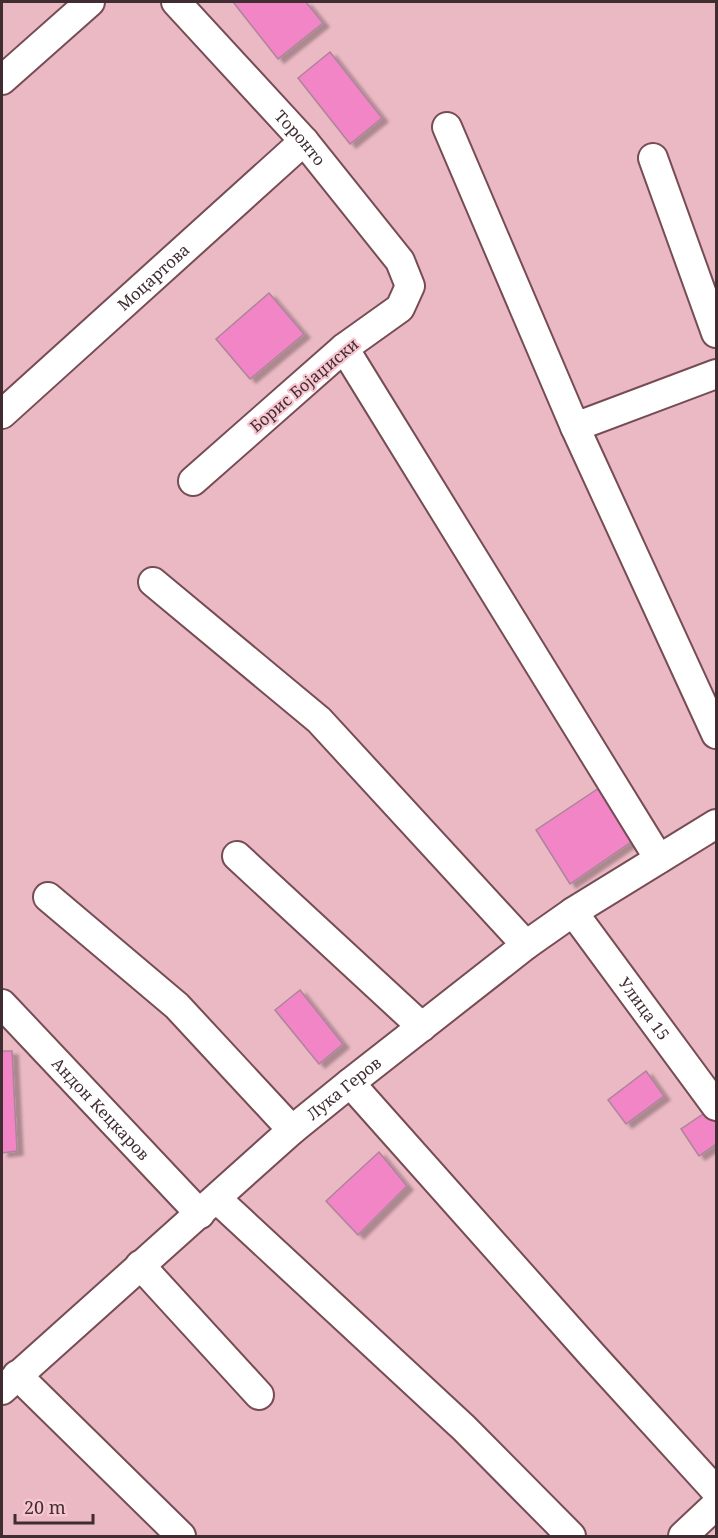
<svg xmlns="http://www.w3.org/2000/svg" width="718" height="1538" viewBox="0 0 718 1538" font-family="'Noto Serif',serif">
<defs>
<filter id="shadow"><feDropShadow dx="6" dy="4" stdDeviation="1.5" flood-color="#0004"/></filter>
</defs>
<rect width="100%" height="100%" fill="#eab9c3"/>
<!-- building -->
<path fill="#f185c5" stroke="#ad849a" stroke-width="1.5" filter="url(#shadow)" d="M 233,2 L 306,2 L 323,23 L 278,59 Z
M 330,52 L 382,118 L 350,144 L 298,78 Z
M 269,293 L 304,334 L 250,379 L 216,339 Z
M 602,786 L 634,840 L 570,884 L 536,830 Z
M 300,990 L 343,1044 L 319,1064 L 275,1010 Z
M 2,1051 L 12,1051 L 17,1151 L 2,1153 Z
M 646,1071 L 664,1096 L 626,1124 L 608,1100 Z
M 712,1108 L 716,1114 L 716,1144 L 699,1156 L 681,1129 Z
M 379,1152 L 407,1186 L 358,1235 L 326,1201 Z"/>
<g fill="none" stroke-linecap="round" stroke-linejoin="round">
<defs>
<g id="minor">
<path id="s1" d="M 176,2 L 304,141 L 400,261 L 410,286 L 400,308 L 344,348 L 193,481"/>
<path d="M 2,80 L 90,2"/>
<path d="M 447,127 L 575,427 L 716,374"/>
<path d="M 653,158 L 716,333"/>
<path d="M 344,348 L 659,859"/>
<path id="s2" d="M 2,414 L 304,141"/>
<path d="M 575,427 L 716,734"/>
<path d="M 153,582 L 319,720 L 526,945"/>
<path d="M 237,856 L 422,1027"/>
<path d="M 48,897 L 177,1006 L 292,1130"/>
<path id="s3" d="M 573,912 L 716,1106"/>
<path id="s4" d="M 2,1004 L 200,1214"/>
<path d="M 350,1083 L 593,1356 L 716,1491"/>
<path d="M 217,1199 L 464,1428 L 571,1536"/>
<path d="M 140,1265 L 259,1395"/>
<path d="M 17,1375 L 181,1536"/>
<path id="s5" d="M 2,1390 L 292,1130 L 350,1083 L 526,945 L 573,912 L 716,824"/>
<path d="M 683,1536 L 716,1505"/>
</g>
</defs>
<!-- minor casing -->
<use href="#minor" stroke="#764c55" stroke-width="32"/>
<!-- minor -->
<use href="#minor" stroke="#fff" stroke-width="28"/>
</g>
<g text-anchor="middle" stroke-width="4.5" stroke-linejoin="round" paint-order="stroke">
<!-- street labels -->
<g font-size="16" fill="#402d31" stroke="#f8c6d0">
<text dy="6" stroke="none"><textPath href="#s1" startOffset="184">Торонто</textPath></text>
<text dy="6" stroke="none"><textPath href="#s2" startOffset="204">Моцартова</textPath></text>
<text transform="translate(304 385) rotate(-40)" y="6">Борис Бојаџиски</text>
<text dy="6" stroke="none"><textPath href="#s3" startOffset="120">Улица 15</textPath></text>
<text dy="6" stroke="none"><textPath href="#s5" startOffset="456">Лука Геров</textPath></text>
<text dy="6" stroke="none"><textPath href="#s4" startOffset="144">Андон Кецкаров</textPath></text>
</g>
</g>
<!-- border -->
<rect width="718" height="1538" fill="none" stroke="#402d31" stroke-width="6"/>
<!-- scale -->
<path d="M15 1514v9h78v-9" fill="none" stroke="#402d31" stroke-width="3"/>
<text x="24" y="1514" font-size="18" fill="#402d31" stroke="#f8c6d0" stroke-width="4.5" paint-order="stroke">20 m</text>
</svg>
